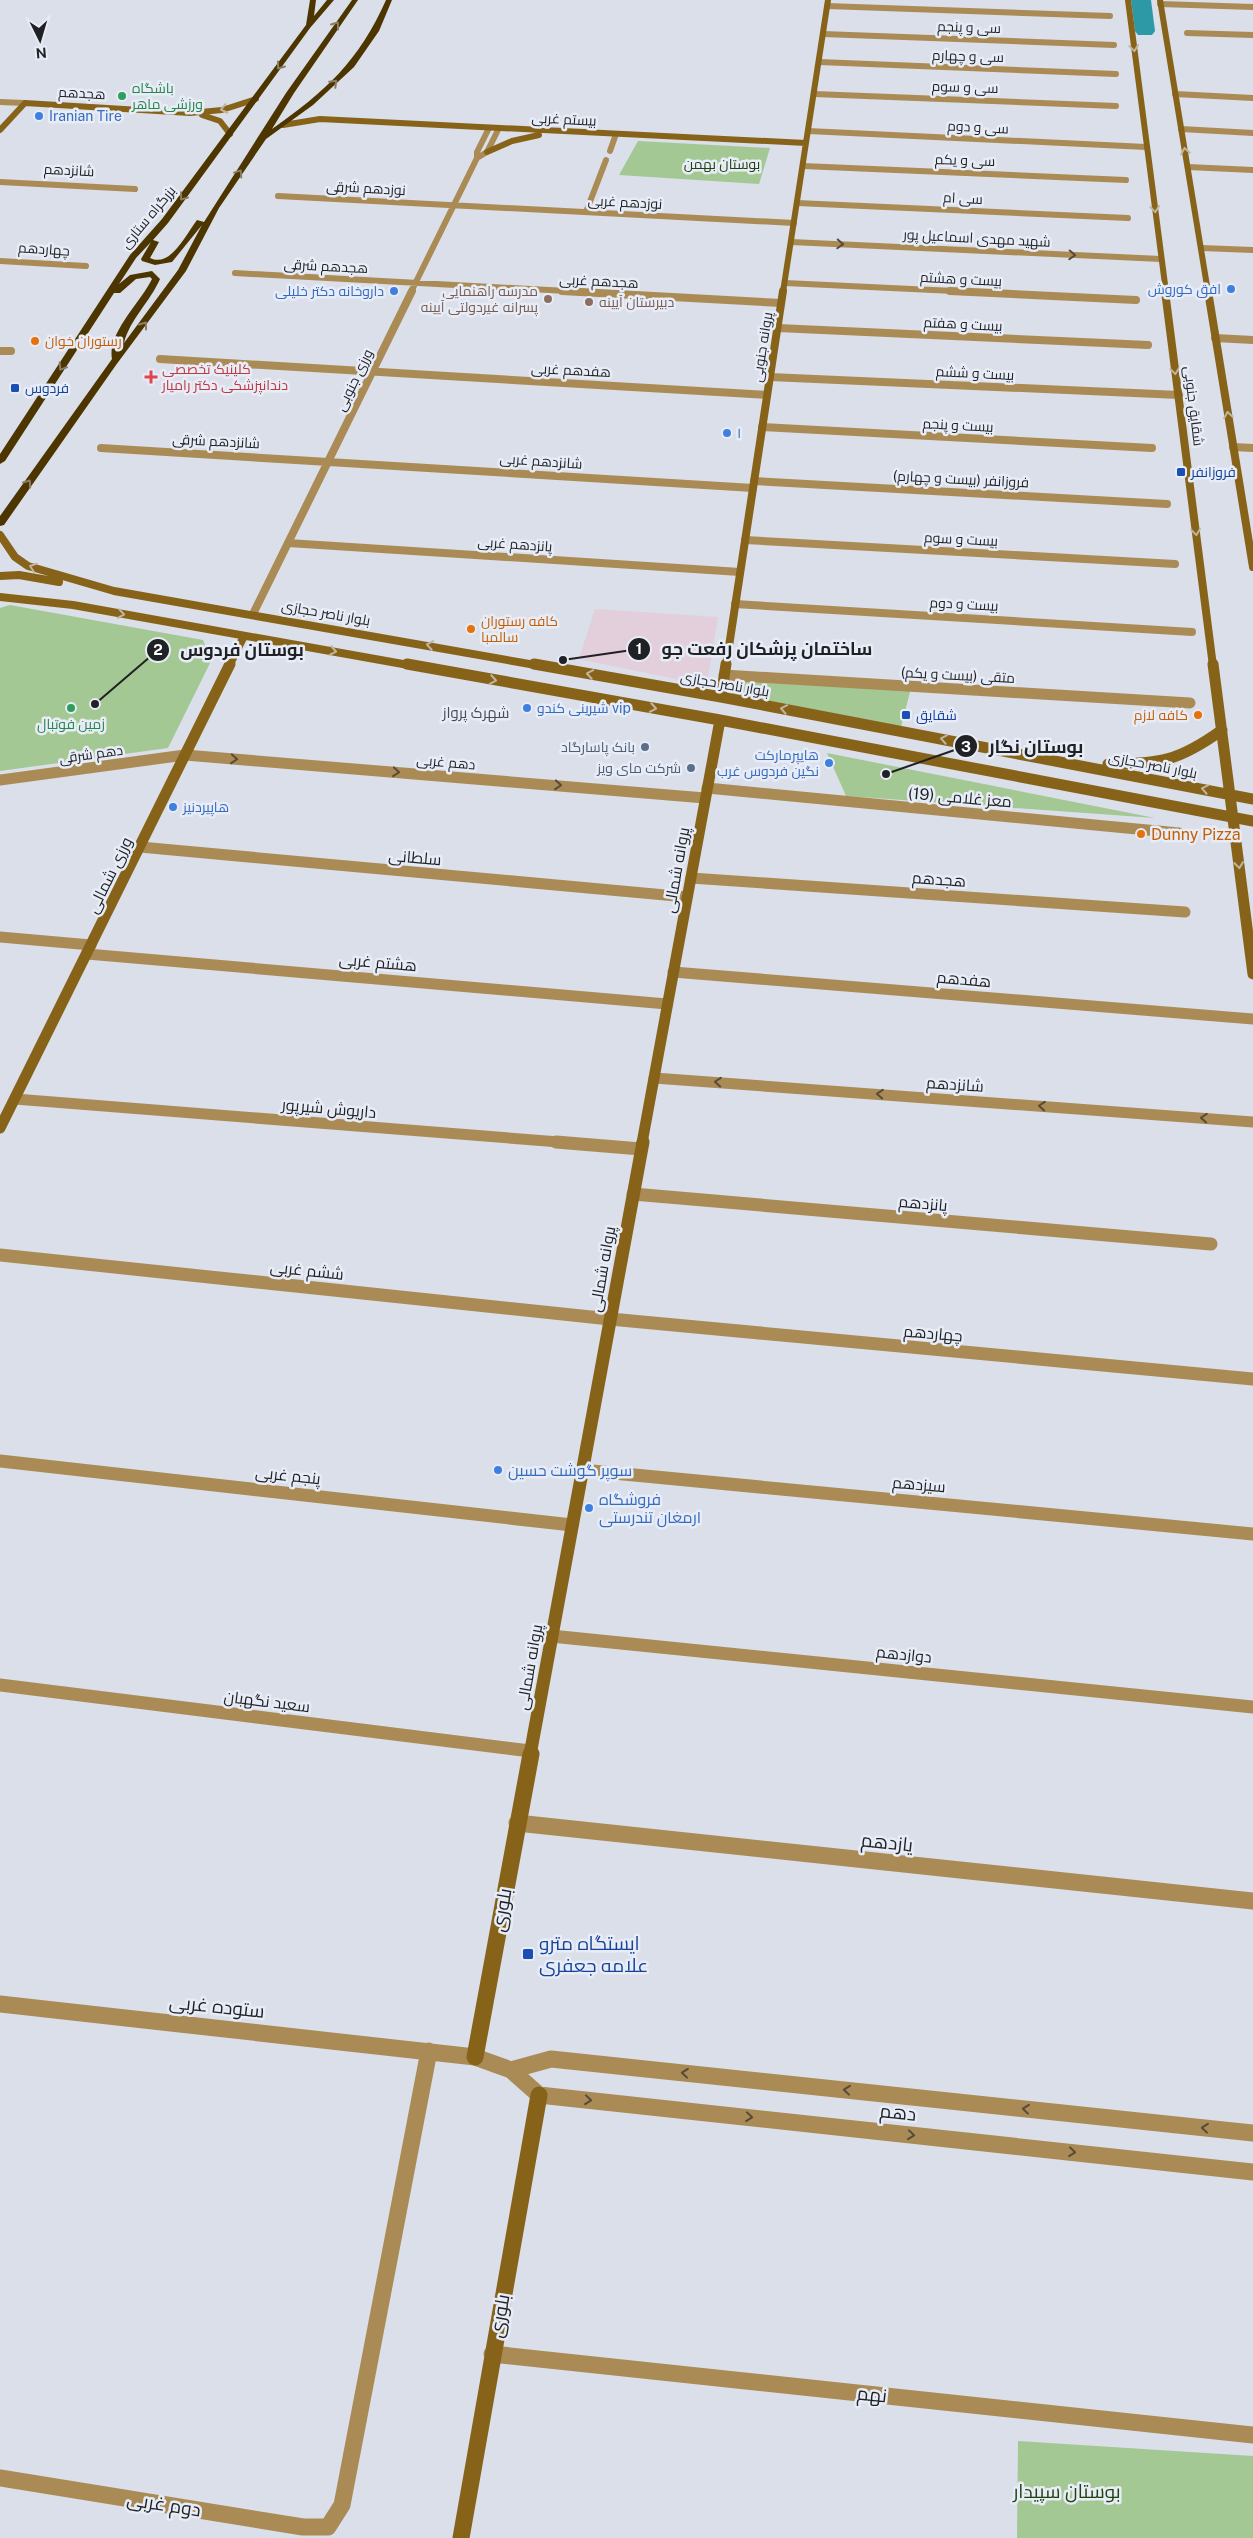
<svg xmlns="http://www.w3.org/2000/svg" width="1253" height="2538" viewBox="0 0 1253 2538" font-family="'Public Sans',Cairo,sans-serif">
<rect width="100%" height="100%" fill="#dadfe9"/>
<!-- education -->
<path fill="#e3cedb" d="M 595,609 L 718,617 L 708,677 L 690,682 L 579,659 Z"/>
<!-- green -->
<path fill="#a3c893" d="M 638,141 L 770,148 L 759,184 L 619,175 Z
M 10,605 L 203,640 L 211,661 L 168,748 L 0,771 L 0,608 Z
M 737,676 L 911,688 L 901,727 L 731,698 Z
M 827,753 L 1155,818 L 846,796 Z
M 1018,2441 L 1253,2456 L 1253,2538 L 1017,2538 Z"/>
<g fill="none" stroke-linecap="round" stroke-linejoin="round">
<!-- river -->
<path fill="#2d99a7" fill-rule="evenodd" d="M 1131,0 L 1151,0 L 1155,31 L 1152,35 L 1138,35 L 1135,31 Z"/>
<!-- street-far4 -->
<path stroke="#aa8b55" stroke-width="6" d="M 1160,4 L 1253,7
M 827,6 L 1110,16
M 1187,33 L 1253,35
M 823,34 L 1114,45
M 819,62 L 1116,74
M 814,94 L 1116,106
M 1175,94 L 1253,98
M 0,102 L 25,103
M 1181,129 L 1253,133
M 808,131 L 1146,147
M 610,151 L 616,134
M 477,158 L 487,152 L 499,128
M 803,166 L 1126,180
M 1188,167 L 1253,170
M 0,182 L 135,189
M 278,196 L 794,223
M 797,203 L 1128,218
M 586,212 L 606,160
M 791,242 L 1161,259
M 1201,248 L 1253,250
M 0,261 L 86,266
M 235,273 L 585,292
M 785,283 L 975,292
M 411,292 L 477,158 L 477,152 L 489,128"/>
<!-- street-far3 -->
<path stroke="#aa8b55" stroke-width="8" d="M 562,291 L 781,303
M 950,291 L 1136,300
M 778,328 L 1148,345
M 1215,338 L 1253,340
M 0,351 L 11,351
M 160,359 L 767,395
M 770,377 L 1179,395
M 762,427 L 1152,448
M 1233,447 L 1253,448
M 101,448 L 753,488
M 754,481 L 1167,504
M 745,540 L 1175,564
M 288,543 L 740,572
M 735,604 L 1192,632
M 253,614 L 412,291"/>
<!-- street-far2 -->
<path stroke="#aa8b55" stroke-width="11" d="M 724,675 L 1190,703
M 0,780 L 185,755 L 705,798
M 707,788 L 1179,833
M 140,847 L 687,897
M 691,878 L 1185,912
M 0,937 L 91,945
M 87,954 L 667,1004
M 673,972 L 1253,1019
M 654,1078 L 1253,1122
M 15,1099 L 572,1143"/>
<!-- street-far1 -->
<path stroke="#aa8b55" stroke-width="13" d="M 556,1142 L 641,1149
M 633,1194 L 1211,1244
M 0,1255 L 610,1319 L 1253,1379
M 0,1461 L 572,1525
M 582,1470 L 1253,1534
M 551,1636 L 1253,1707
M 0,1685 L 530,1751"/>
<!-- street -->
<path stroke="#aa8b55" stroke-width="17" d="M 517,1823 L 1253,1901
M 0,2004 L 475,2057 L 511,2070 L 539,2095 L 1253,2172
M 511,2070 L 551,2059 L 1253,2133
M 492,2354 L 1253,2435
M 0,2478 L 303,2527 L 328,2527 L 342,2505 L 429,2051"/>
<!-- secondary-far4 -->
<path stroke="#87631a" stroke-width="6" d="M 1128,0 L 1166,292
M 1160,0 L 1208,292
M 202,115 L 220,121 L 230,134
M 283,125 L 320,119 L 806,143
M 0,130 L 25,103 L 190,113 L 222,110 L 256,99
M 487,152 L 512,141 L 539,135
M 783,292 L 828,0"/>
<!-- secondary-far3 -->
<path stroke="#87631a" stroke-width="8" d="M 1165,291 L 1213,666
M 1208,291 L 1253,567
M 0,535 L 15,557 L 28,566 L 114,591 L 541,666
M 0,576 L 19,575 L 59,582
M 0,597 L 73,605 L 414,666
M 229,666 L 244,636
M 726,666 L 783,291"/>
<!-- secondary-far2 -->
<path stroke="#87631a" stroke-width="11" d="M 407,664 L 720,720 L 1253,821
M 534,664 L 721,697 L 1253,799
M 1213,664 L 1253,974
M 721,697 L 726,664
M 1108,764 C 1160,764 1179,761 1222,730
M 0,1128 L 230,664
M 642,1143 L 720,720"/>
<!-- secondary-far1 -->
<path stroke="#87631a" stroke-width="13" d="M 530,1755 L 643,1142"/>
<!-- secondary -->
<path stroke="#87631a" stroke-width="17" d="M 475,2057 L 531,1754
M 461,2538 L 539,2095"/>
<!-- highway -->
<path fill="#4d3500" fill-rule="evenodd" d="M 310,0 L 316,0 L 314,16 L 327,0 L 334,0 L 310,28 L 168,223 L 153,240 L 159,242 L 150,258 C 171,268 186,234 197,220 L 204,222 L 286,93 L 352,0 L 358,0 L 294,93 L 272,129 C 326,91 359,61 386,0 L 392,0 L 379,31 L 354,67 L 313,105 L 266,139 L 219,208 L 186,271 L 116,365 L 4,525 L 0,526 L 0,516 L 112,359 C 107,333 141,302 152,279 L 150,277 L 136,279 L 120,293 L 114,293 L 5,461 L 0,464 L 0,454 L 130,255 L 162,219 L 306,25 ZM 202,225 L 178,270 L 124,343 C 130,319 150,302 160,279 L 152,271 L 130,275 L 119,284 L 136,258 L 151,242 L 141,259 L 142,261 L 155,265 L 172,262 Z"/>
</g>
<!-- one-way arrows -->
<defs><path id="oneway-chevron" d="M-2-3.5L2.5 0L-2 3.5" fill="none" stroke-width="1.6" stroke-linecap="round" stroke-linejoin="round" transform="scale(1.25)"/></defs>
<g stroke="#8b7e62">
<use href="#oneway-chevron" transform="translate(336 25) rotate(-54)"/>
<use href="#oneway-chevron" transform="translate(280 66) rotate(126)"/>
<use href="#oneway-chevron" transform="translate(334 83) rotate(-45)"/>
<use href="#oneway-chevron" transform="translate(239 173) rotate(-56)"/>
<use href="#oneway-chevron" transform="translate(183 197) rotate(127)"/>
<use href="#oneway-chevron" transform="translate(144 325) rotate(-54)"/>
<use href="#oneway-chevron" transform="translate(62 367) rotate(123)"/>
<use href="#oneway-chevron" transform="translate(28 483) rotate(-55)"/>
</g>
<g stroke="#c1b59e">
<use href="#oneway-chevron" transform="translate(1134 48) rotate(83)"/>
<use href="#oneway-chevron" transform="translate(224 109) rotate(168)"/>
<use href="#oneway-chevron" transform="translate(1185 151) rotate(-99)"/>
<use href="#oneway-chevron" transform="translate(1155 209) rotate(83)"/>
<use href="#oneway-chevron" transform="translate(1175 371) rotate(83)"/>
<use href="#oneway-chevron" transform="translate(1228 415) rotate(-99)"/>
<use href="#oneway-chevron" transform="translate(1196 532) rotate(83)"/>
<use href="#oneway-chevron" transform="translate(33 567) rotate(-161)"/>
<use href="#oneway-chevron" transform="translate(121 614) rotate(10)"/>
<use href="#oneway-chevron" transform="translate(430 645) rotate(-170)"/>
<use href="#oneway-chevron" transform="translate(333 651) rotate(10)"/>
<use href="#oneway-chevron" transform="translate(590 674) rotate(-170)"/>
<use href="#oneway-chevron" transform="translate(493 680) rotate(10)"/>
<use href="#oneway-chevron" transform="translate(653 708) rotate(10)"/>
<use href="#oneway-chevron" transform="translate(784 709) rotate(-169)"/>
<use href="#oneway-chevron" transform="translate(944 739) rotate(-169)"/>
<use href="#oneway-chevron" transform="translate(1205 789) rotate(-169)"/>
<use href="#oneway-chevron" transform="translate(1239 865) rotate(83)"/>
</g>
<g stroke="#574b38">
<use href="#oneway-chevron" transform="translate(840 244) rotate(3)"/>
<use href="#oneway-chevron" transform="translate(1072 255) rotate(3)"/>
<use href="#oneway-chevron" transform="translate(234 759) rotate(5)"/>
<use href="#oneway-chevron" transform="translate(396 772) rotate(5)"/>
<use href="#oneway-chevron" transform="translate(558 785) rotate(5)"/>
<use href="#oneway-chevron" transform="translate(718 1082) rotate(-176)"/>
<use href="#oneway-chevron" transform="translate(880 1094) rotate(-176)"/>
<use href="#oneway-chevron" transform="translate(1042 1106) rotate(-176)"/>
<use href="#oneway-chevron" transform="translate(1204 1118) rotate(-176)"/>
<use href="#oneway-chevron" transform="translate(685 2073) rotate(-174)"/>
<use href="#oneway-chevron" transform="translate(847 2090) rotate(-174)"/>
<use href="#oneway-chevron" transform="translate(588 2100) rotate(6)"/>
<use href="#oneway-chevron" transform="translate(1026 2109) rotate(-174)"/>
<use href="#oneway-chevron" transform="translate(749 2117) rotate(6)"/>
<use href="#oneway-chevron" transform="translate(1205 2128) rotate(-174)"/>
<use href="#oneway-chevron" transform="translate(911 2135) rotate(6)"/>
<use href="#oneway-chevron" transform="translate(1072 2152) rotate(6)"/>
</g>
<!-- markers -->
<g fill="#2e9e5b" stroke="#e7ecf6" stroke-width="2">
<circle cx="122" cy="96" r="5"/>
<circle cx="71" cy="708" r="5"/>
</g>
<g fill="#3f7fe0" stroke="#e7ecf6" stroke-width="2">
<circle cx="39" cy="116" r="5"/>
<circle cx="1231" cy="289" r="5"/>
<circle cx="394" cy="291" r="5"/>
<circle cx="727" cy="433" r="5"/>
<circle cx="527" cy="708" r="5"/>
<circle cx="829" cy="763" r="5"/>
<circle cx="173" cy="807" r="5"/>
<circle cx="498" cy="1470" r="5"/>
<circle cx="589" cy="1508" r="5"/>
</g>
<g fill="#8d6e63" stroke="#e7ecf6" stroke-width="2">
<circle cx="548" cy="299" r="5"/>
<circle cx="589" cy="302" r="5"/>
</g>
<g fill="#e8710a" stroke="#e7ecf6" stroke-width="2">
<circle cx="35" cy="341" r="5"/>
<circle cx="471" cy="629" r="5"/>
<circle cx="1198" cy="715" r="5"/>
<circle cx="1141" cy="834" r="5"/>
</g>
<path fill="#e0444e" stroke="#e7ecf6" stroke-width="2" d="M148.5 369.5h5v5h5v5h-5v5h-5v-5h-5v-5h5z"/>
<g fill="#1a4fb4" stroke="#e7ecf6" stroke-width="2">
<rect x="10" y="383" width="10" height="10" rx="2.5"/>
<rect x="1176" y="467" width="10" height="10" rx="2.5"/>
<rect x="901" y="710" width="10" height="10" rx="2.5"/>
<rect x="522" y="1948" width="12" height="12" rx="2.5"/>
</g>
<g fill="#5c6f8a" stroke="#e7ecf6" stroke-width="2">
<circle cx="645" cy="747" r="5"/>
<circle cx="691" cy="768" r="5"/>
</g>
<g text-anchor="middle" stroke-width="5" stroke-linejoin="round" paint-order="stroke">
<!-- far-street labels -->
<g font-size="14" fill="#1f2124" stroke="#e7ecf6">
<text transform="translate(969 27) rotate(2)" y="5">سی و پنجم</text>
<text transform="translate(968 56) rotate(2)" y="5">سی و چهارم</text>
<text transform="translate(965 87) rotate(2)" y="5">سی و سوم</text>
<text transform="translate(82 93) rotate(3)" y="5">هجدهم</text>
<text transform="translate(564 119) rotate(3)" y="5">بیستم غربی</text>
<text transform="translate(978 127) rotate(3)" y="5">سی و دوم</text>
<text transform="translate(965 160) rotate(2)" y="5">سی و یکم</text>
<text transform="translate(69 170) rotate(3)" y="5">شانزدهم</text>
<text transform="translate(366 188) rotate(3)" y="5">نوزدهم شرقی</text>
<text transform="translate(963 198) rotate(3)" y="5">سی ام</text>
<text transform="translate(625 202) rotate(3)" y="5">نوزدهم غربی</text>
<text transform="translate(148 217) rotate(-50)" y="5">بزرگراه ستاری</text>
<text transform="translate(977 238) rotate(3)" y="5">شهید مهدی اسماعیل پور</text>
<text transform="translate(44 249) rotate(4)" y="5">چهاردهم</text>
<text transform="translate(326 266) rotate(3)" y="5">هجدهم شرقی</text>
<text transform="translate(961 279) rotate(3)" y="5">بیست و هشتم</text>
<text transform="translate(599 281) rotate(3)" y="5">هجدهم غربی</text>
<text transform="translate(963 324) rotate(3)" y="5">بیست و هفتم</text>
<text transform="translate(762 347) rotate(-81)" y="5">پروانه جنوبی</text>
<text transform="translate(571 370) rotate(3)" y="5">هفدهم غربی</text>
<text transform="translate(975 373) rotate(3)" y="5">بیست و ششم</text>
<text transform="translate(354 380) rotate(-64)" y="5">ورزی جنوبی</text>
<text transform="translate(1194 406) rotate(83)" y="5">شقایق جنوبی</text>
<text transform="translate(958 425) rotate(3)" y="5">بیست و پنجم</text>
<text transform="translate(216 441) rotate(3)" y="5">شانزدهم شرقی</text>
<text transform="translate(541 461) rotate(4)" y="5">شانزدهم غربی</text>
<text transform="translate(961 479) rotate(3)" y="5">فروزانفر (بیست و چهارم)</text>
<text transform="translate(961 539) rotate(3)" y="5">بیست و سوم</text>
<text transform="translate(515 544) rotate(4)" y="5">پانزدهم غربی</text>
<text transform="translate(964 604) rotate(3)" y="5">بیست و دوم</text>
<text transform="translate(326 613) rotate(10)" y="5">بلوار ناصر حجازی</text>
<text transform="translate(958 675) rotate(3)" y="5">متقی (بیست و یکم)</text>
<text transform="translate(725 684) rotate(10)" y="5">بلوار ناصر حجازی</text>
<text transform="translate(91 754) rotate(-8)" y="5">دهم شرقی</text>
<text transform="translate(446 762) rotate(5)" y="5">دهم غربی</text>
<text transform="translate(1153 765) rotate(11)" y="5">بلوار ناصر حجازی</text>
</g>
<!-- far-leisure labels -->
<g font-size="14" fill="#27864d" stroke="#e7ecf6" text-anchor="start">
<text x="132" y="93">باشگاه<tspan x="132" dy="16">ورزشی ماهر</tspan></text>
<text x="71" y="729" text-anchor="middle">زمین فوتبال</text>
</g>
<!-- far-shop labels -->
<g font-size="14" fill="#366cbe" stroke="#e7ecf6" text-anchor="start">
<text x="49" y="121">Iranian Tire</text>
<text x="1221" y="294" text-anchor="end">افق کوروش</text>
<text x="384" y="296" text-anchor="end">داروخانه دکتر خلیلی</text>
<text x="737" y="438">۱</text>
<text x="537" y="713">شیرینی کندو vip</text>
<text x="819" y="760" text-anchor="end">هایپرمارکت<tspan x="819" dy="16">نگین فردوس غرب</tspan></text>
<text x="183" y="812">هاپیردنیز</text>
</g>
<!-- far-park labels -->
<g font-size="14" fill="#20420c" stroke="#e7ecf6">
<text x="722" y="169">بوستان بهمن</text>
</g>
<!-- far-education labels -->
<g font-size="14" fill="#785e54" stroke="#e7ecf6" text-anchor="end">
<text x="538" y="296">مدرسه راهنمایی<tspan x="538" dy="16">پسرانه غیردولتی آیینه</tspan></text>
<text x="599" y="307" text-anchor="start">دبیرستان آیینه</text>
</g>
<!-- far-food labels -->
<g font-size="14" fill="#c56008" stroke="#e7ecf6" text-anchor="start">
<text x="45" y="346">رستوران خوان</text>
<text x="481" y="626">کافه رستوران<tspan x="481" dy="16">سالمبا</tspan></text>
<text x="1188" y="720" text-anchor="end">کافه لازم</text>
</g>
<!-- far-health labels -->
<g font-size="14" fill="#be3a42" stroke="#e7ecf6" text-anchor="start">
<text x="162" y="374">کلینیک تخصصی<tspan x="162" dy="16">دندانپزشکی دکتر رامیار</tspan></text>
</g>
<!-- far-transit labels -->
<g font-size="14" fill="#164399" stroke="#e7ecf6" text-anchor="start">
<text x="25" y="393">فردوس</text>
<text x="1191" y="477">فروزانفر</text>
<text x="916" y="720">شقایق</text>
</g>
<!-- far-service labels -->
<g font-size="14" fill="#4e5e75" stroke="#e7ecf6" text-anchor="end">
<text x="635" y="752">بانک پاسارگاد</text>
<text x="681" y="773">شرکت مای ویز</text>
</g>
<!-- far-neighbourhood labels -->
<g font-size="15" fill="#494d55" stroke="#e7ecf6">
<text x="476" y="718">شهرک پرواز</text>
</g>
<!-- street labels -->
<g font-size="16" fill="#1f2124" stroke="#e7ecf6">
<text transform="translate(960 797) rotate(5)" y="6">معز غلامی (19)</text>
<text transform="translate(415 857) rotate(5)" y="6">سلطانی</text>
<text transform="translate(676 870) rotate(-80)" y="6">پروانه شمالی</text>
<text transform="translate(109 875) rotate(-64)" y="6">ورزی شمالی</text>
<text transform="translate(939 879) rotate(4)" y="6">هجدهم</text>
<text transform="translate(378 962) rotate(5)" y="6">هشتم غربی</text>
<text transform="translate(964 979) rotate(5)" y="6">هفدهم</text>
<text transform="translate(955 1084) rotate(4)" y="6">شانزدهم</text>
<text transform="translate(329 1108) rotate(5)" y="6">داریوش شیرپور</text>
<text transform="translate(923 1203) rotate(5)" y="6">پانزدهم</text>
<text transform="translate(602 1269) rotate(-80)" y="6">پروانه شمالی</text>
<text transform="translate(307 1270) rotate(6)" y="6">ششم غربی</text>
<text transform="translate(933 1333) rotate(5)" y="6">چهاردهم</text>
<text transform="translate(288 1475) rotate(6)" y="6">پنجم غربی</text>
<text transform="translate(919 1484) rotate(5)" y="6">سیزدهم</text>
<text transform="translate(904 1654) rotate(6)" y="6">دوازدهم</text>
<text transform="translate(529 1667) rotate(-80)" y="6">پروانه شمالی</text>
<text transform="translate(267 1701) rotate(7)" y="6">سعید نگهبان</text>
</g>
<!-- food labels -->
<g font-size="16" fill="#c56008" stroke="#e7ecf6" text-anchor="start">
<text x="1151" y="840">Dunny Pizza</text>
</g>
<!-- shop labels -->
<g font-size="16" fill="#366cbe" stroke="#e7ecf6" text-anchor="start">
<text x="508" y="1476">سوپر گوشت حسین</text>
<text x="599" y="1505">فروشگاه<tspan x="599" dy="18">ارمغان تندرستی</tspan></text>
</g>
<!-- near-street labels -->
<g font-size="19" fill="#1f2124" stroke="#e7ecf6">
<text transform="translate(887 1842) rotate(6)" y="7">یازدهم</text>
<text transform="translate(501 1910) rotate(-80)" y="7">بلوری</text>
<text transform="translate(217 2006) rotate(6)" y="7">ستوده غربی</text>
<text transform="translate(898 2112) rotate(6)" y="7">دهم</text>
<text transform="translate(499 2316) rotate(-80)" y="7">بلوری</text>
<text transform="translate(872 2394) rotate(6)" y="7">نهم</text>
<text transform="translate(164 2504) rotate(9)" y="7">دوم غربی</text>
</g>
<!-- near-transit labels -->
<g font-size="19" fill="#164399" stroke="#e7ecf6" text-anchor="start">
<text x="539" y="1950">ایستگاه مترو<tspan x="539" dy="22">علامه جعفری</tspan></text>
</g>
<!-- near-park labels -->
<g font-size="19" fill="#20420c" stroke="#e7ecf6">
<text x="1067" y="2498">بوستان سپیدار</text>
</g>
</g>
<!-- callouts -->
<path fill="none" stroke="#1f2124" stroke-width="2" d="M563 660L639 649M95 704L158 650M886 774L966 746"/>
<g fill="#1f2124" stroke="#e7ecf6" stroke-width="2">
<circle cx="563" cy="660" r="5"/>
<circle cx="95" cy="704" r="5"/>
<circle cx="886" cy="774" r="5"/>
<circle cx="639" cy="649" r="12"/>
<circle cx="158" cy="650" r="12"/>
<circle cx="966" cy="746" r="12"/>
</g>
<g font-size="15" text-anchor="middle" font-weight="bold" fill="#fff">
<text x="639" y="654">1</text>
<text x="158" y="655">2</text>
<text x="966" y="752">3</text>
</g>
<g font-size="18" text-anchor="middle" font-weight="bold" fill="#1f2124" stroke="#e7ecf6" stroke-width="5" stroke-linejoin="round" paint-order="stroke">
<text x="767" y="655">ساختمان پزشكان رفعت جو</text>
<text x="242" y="656">بوستان فردوس</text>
<text x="1036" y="753">بوستان نگار</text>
</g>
<!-- north arrow -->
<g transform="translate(40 40) rotate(175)" stroke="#e7ecf6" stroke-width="4" paint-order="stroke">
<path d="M0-4L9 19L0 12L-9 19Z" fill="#1f2124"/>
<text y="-8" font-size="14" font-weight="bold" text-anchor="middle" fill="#1f2124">N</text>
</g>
</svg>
